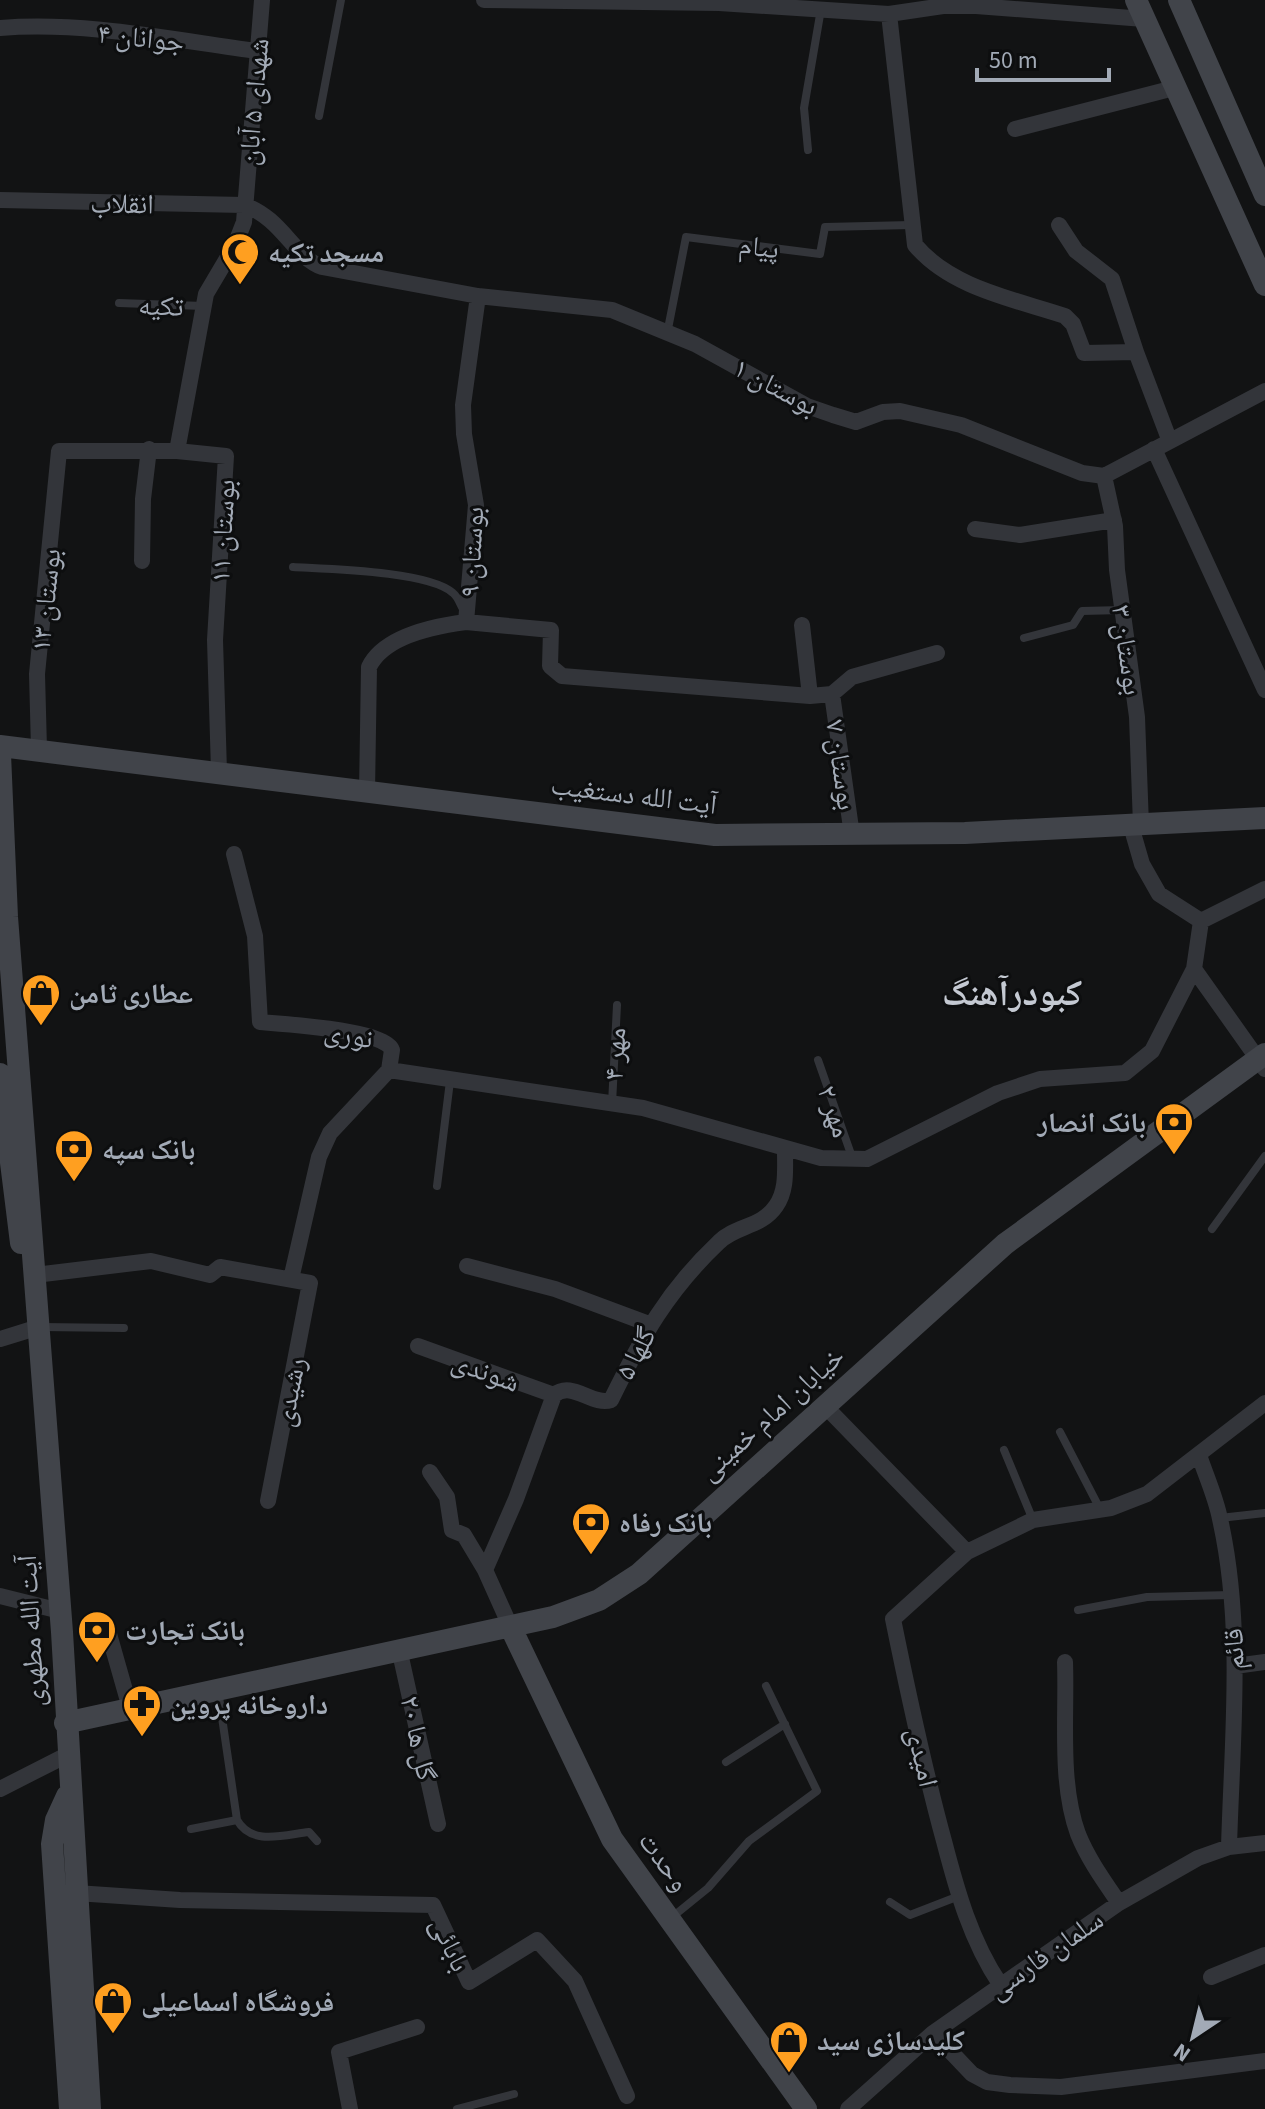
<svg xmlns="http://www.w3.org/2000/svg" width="1265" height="2109" viewBox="0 0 1265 2109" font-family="'Source Sans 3','Noto Naskh Arabic',sans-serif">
<rect width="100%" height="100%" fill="#121314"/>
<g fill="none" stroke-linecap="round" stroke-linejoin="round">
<!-- lane -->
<path stroke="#33353a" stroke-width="8" d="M 319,116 L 341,0
M 808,150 L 804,108 L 821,9
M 119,303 L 203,306
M 667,334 L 686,237 L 820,254 L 825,227 L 911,225
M 293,567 C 327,569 429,571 453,593 C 458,597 460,604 463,609
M 1024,638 L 1073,625 L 1082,611 L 1122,610
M 818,1060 L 852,1157
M 612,1104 L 617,1005
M 437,1186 L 450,1081
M 1212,1229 L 1265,1156
M 41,1327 L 124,1328
M 1060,1432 L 1100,1509
M 1004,1450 L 1033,1520
M 1220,1518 L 1265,1513
M 1078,1610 L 1147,1597 L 1231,1595
M 218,1690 L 237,1820 C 252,1846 283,1835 309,1832 L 317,1841
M 726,1762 L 785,1724
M 191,1829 L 237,1820
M 890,1902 L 910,1915 L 959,1896
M 671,1918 L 708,1888 L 749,1841 L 817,1791 L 766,1686
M 457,2109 L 514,2094"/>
<!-- street -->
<path stroke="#33353a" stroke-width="16" d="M 484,0 L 719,3 L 889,14 L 943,6 L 976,6 L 1144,19
M 889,14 L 915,245 C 951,288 1014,299 1065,316 L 1073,324 L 1084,353 L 1136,352 L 1169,439
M 0,28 C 84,21 174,40 257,51
M 1015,129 L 1174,88
M 0,200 L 244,205 C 282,218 294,257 322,267 L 478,296 L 612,310 L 695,344 L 807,406 L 833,415 L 856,422 L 883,412 L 900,411 L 961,425 L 1082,473 L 1104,476 L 1265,391
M 1059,225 L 1076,251 L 1112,279 L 1136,352
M 1154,449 L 1265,690
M 1104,476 L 1115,526 L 1117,570 L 1137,717 L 1141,825
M 975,529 L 1020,535 L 1114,520
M 142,561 L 143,499 L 149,449
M 466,622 L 551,630 L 550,666 L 562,676 L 810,696 L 832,694 L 852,677 L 937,653
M 802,625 L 810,696
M 832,694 L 852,835
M 39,749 L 37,674 L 59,451 L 177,451
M 219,771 L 215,640 L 226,456 L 177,451 L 206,294 L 235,245 L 244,222 L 262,0
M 367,792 L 369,667 C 384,636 435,626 466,622 L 476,505 L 464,434 L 463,405 L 478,296
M 1131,826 L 1142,864 L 1159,894 L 1201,921
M 234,854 L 255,936 L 260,1022 C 283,1024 386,1030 392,1050 L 389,1070 L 330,1133 L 319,1157 L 291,1279
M 1194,969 L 1201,921 L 1265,889
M 389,1070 L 643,1108 L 821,1158 L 867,1159 L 998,1093 L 1040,1079 L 1125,1073 L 1152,1051 L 1194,969 L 1265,1069
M 467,1266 L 555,1289 L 649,1324
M 35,1275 L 151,1261 L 210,1275 L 220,1267 L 310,1283 L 268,1501
M 0,1339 L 39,1327
M 418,1346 L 554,1395
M 824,1405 L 967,1552
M 1199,1455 C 1206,1476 1216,1498 1220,1519 C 1244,1626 1232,1739 1229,1847
M 430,1472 L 447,1497 L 452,1530 L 464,1535 L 485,1570
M 0,1596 L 60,1611
M 107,1627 L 130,1708
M 511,1628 L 485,1570 L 516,1499 L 554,1395 C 572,1380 592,1406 611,1400 C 642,1337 667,1291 719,1242 C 736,1225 761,1228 776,1206 C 787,1190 785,1171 785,1152 L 790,1150
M 400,1653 L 438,1824
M 1065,1662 C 1067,1716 1059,1782 1078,1834 C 1088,1859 1104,1881 1119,1903
M 1235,1666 L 1265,1662
M 0,1789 L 67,1755
M 76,1893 L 180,1900 L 433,1905 L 469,1982 L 537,1940 L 575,1981 L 627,2096
M 1211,1977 L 1265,1955
M 1000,1984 C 971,1941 957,1891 944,1841 C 924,1768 908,1693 893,1619 L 967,1552 L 1033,1520 L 1111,1508 L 1147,1494 L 1265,1403
M 933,2033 L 972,2074 L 987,2082 L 1010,2085 L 1061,2087 L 1265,2061
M 350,2109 L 339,2052 L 417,2027
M 848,2109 L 933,2033 L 1119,1903 L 1198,1858 L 1229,1847 L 1265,1843"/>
<!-- secondary -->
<path stroke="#41444a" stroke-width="22" d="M 1136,0 L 1265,285
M 1179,0 L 1265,195
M 0,746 L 715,835 L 965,833 L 1265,818
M 0,754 L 7,917 L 62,1632 L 90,2109
M 0,1074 L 21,1243
M 511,1628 L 612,1839 L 806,2109
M 65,1723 L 553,1617 L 599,1600 L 639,1574 L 1005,1244 L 1265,1054
M 67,1796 L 56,1820 L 52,1844 L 70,2109"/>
</g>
<!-- icons -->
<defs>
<symbol id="mosque-pin" viewBox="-11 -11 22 30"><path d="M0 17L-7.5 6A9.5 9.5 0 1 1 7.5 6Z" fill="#ff9f20" stroke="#0d0e0f"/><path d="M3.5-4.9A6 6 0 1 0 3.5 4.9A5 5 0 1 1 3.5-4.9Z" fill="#111"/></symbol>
<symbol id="shop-pin" viewBox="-11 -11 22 30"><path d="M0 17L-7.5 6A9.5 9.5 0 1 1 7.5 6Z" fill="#ff9f20" stroke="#0d0e0f"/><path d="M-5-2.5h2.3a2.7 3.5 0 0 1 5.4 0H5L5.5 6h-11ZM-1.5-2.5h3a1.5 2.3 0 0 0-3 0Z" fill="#111"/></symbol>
<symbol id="bank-pin" viewBox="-11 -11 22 30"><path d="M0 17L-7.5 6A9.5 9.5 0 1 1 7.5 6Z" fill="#ff9f20" stroke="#0d0e0f"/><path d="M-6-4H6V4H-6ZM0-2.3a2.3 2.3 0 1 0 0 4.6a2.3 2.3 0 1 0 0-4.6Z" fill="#111"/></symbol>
<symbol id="pharmacy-pin" viewBox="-11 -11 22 30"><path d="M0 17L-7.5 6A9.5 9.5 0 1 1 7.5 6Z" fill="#ff9f20" stroke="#0d0e0f"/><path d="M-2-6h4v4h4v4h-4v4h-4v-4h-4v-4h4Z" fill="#111"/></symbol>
</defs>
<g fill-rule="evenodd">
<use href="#mosque-pin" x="218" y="230" width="44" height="60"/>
<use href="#shop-pin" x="19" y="971" width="44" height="60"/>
<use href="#bank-pin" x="1152" y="1100" width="44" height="60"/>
<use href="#bank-pin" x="52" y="1127" width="44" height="60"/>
<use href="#bank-pin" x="569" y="1500" width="44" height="60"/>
<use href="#bank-pin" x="75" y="1608" width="44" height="60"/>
<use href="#pharmacy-pin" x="120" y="1682" width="44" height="60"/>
<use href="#shop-pin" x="91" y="1979" width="44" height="60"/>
<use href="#shop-pin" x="767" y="2018" width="44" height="60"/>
</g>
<g text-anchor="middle" stroke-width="6" stroke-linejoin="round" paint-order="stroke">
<!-- street labels -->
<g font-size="28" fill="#a2aab6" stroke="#0d0e0f">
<text transform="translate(141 37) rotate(6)" y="10">جوانان ۴</text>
<text transform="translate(253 102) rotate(-85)" y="10">شهدای ۵ آبان</text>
<text transform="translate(122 203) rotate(1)" y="10">انقلاب</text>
<text transform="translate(759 246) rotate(7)" y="10">پیام</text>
<text transform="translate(161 305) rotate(2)" y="10">تکیه</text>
<text transform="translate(776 386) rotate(28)" y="10">بوستان ۱</text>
<text transform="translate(222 531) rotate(-87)" y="10">بوستان ۱۱</text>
<text transform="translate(471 552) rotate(-87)" y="10">بوستان ۹</text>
<text transform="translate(45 600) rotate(-84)" y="10">بوستان ۱۳</text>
<text transform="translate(1128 650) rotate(82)" y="10">بوستان ۳</text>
<text transform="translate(842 765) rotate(82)" y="10">بوستان ۷</text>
<text transform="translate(634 794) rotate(7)" y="10">آیت الله دستغیب</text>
<text transform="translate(349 1034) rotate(11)" y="10">نوری</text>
<text transform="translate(614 1054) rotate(-87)" y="10">مهر ۴</text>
<text transform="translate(835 1111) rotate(71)" y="10">مهر ۲</text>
<text transform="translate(635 1353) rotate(-62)" y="10">گلها ۵</text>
<text transform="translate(486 1371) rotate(20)" y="10">شوندی</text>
<text transform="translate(289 1392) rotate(-79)" y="10">رشیدی</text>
<text transform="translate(771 1413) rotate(-42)" y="10">خیابان امام خمینی</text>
<text transform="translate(30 1631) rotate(-93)" y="10">آیت الله مطهری</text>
<text transform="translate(1233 1649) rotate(-92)" y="10">قائم</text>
<text transform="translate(419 1738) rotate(78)" y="10">گل ها ۲۰</text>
<text transform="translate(923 1757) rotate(77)" y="10">امیدی</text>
<text transform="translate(665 1861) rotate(54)" y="10">وحدت</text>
<text transform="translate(451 1944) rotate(65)" y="10">بابائی</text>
<text transform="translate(1045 1954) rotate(-35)" y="10">سلمان فارسی</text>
</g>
<!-- poi labels -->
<g font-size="28" font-weight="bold" fill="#a2aab6" stroke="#0d0e0f" text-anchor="start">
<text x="268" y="262">مسجد تکیه</text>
<text x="69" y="1003">عطاری ثامن</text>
<text x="1146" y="1132" text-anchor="end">بانک انصار</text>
<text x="102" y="1159">بانک سپه</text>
<text x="619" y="1532">بانک رفاه</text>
<text x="125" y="1640">بانک تجارت</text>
<text x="170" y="1714">داروخانه پروین</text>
<text x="141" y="2011">فروشگاه اسماعیلی</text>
<text x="817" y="2050">کلیدسازی سید</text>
</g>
<!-- district labels -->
<g font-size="36" font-weight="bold" fill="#c4c9d2" stroke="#0d0e0f">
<text x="1012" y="1005">کبودرآهنگ</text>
</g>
</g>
<!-- north arrow -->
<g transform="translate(1193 2037) rotate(215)" stroke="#0d0e0f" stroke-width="6" paint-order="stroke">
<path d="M0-6L14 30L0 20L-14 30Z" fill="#a2aab6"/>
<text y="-12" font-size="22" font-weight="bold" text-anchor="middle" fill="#a2aab6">N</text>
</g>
<!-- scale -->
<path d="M977 68v12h132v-12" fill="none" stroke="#a2aab6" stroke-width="4"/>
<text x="989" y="68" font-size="24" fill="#a2aab6" stroke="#0d0e0f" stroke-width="6" paint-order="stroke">50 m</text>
</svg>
